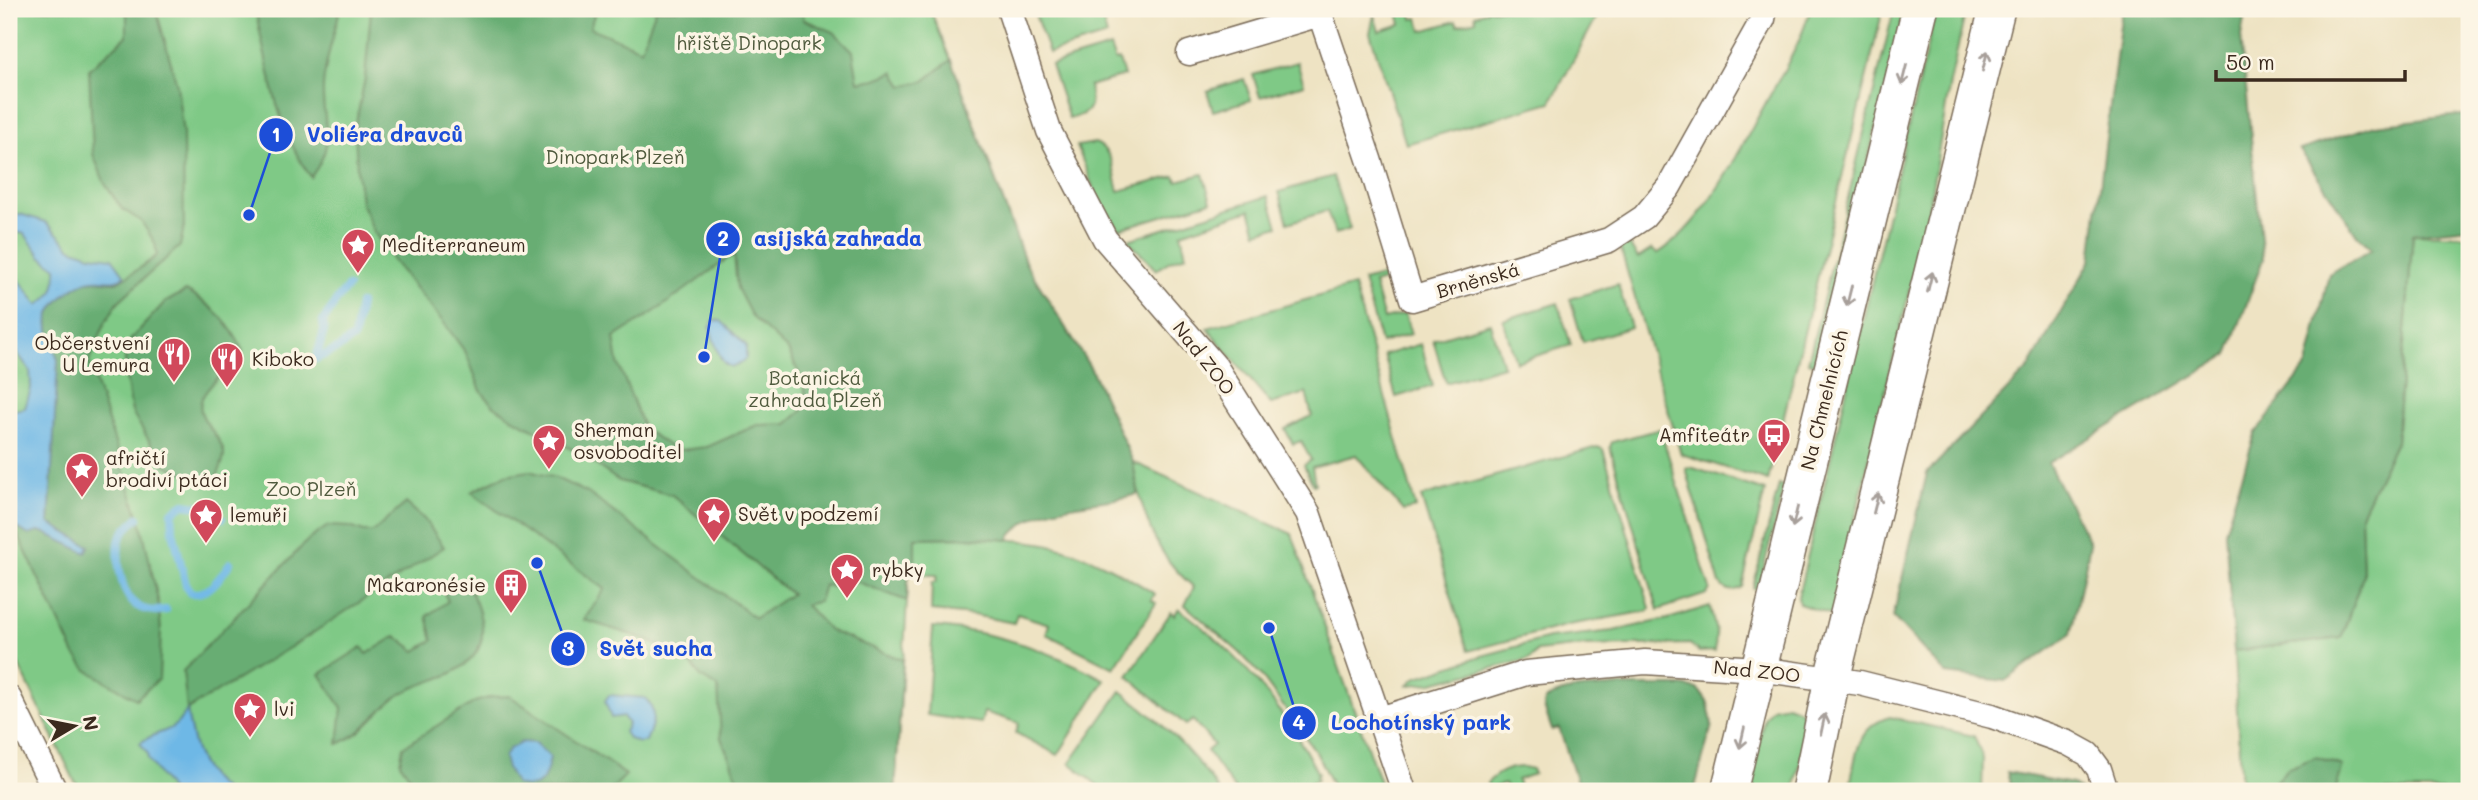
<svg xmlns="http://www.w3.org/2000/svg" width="2478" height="800" viewBox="0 0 2478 800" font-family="Mali,sans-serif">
<rect width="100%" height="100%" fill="#fcf5e5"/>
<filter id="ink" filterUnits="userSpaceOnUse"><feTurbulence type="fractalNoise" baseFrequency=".0143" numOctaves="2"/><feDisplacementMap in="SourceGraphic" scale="14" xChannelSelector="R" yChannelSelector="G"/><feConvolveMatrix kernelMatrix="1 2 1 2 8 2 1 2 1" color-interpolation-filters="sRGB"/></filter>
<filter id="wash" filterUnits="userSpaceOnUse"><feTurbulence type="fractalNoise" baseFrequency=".00686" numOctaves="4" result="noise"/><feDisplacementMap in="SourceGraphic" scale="28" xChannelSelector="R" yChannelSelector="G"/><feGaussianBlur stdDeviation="1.57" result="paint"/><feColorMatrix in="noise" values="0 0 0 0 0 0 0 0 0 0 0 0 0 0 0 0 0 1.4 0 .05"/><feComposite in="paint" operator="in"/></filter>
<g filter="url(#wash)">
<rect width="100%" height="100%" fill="#eee3c3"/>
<!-- green -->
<path fill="#7fc986" stroke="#5d7a52" stroke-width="2" d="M 9,9 L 930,9 L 964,94 L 1026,264 L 1091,369 L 1133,462 L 1292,534 L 1383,791 L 1335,791 L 1316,752 L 1260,674 L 1239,652 L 1185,605 L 1194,587 C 1154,555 1141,512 1133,462 L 912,523 L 895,791 L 85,791 L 75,782 L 9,645 Z
M 1033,9 L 1104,9 L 1107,20 L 1103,21 L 1107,36 L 1049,53 Z
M 1397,9 L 1410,9 L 1413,19 L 1418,18 L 1422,31 L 1456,21 L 1458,25 L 1476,20 L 1475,15 L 1487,11 L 1487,9 L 1601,9 L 1551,102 L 1406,144 L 1370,33 L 1374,15 L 1379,31 L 1401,24 Z
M 1810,9 L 1883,9 L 1768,481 L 1681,454 L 1620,247 L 1627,241 L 1638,258 L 1652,249 L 1657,254 C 1705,224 1737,155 1764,106 C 1781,75 1801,44 1810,9 Z
M 1894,9 L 1905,9 L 1857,205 L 1814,364 L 1808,362 Z
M 1936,9 L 1966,9 L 1950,83 L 1928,212 L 1832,615 L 1799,604 L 1798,597 Z
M 1110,47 L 1115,61 L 1119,60 L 1124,76 L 1089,86 C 1093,108 1092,113 1069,119 L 1051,65 Z
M 1297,62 L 1304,84 L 1260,97 L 1253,75 Z
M 1244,79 L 1251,100 L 1213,111 L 1207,91 Z
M 1095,143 C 1113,149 1114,175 1119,191 L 1175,176 L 1177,181 L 1203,174 L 1211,201 L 1119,229 L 1097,198 L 1077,146 Z
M 1333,176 L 1350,229 L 1335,234 L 1327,211 L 1288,223 L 1279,192 Z
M 1268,196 L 1278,226 L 1257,232 L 1250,210 L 1181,233 L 1186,255 L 1170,261 L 1156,270 L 1128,240 Z
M 2413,234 L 2469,236 L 2469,791 L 2241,791 L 2234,651 L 2341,638 L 2363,575 L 2361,514 L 2396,442 Z
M 1392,273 L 1393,278 L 1374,284 L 1384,319 L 1405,314 L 1411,334 L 1381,343 L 1363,281 Z
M 1618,284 L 1631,327 L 1583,342 L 1570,299 Z
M 1354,286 L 1416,508 L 1403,511 L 1356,455 L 1312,467 L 1315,484 L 1313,485 L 1304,465 L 1311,460 L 1301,441 L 1293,444 L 1285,429 L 1312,416 L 1306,393 L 1271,404 L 1207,328 Z
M 1558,303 L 1571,345 L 1516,362 L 1503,320 Z
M 1490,323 L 1503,366 L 1446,383 L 1433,340 Z
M 1421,344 L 1433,386 L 1396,397 L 1384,355 Z
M 1660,429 L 1710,589 L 1707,594 L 1658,610 L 1610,447 L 1612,442 Z
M 1597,447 L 1603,449 L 1650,608 L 1648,611 L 1568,625 L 1468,651 L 1421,497 Z
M 1690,467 L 1765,491 L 1742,587 C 1733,593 1723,591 1719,581 L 1686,469 Z
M 1779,485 L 1784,486 L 1758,590 L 1753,588 Z
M 968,537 C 995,539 1024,539 1050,545 C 1089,554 1122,573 1155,594 L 1151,600 L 1156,603 L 1114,668 L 1046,634 L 1049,624 L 1017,614 L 1014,623 L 973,615 L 931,611 L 932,582 L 936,582 L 937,575 L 914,575 L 914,538 Z
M 1710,606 L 1716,632 L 1715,651 L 1699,652 L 1690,644 L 1583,646 L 1537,651 L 1530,659 L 1432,683 L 1408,685 L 1415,678 L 1478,657 L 1549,638 L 1613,631 L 1668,619 Z
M 1179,609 C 1238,651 1286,710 1318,774 L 1316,776 L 1317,780 L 1295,791 L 1236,791 L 1207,751 L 1214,745 L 1193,720 L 1186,725 L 1128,676 L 1171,612 L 1174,615 Z
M 933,627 C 995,631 1050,650 1105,680 L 1058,755 L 1016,733 L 1019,723 L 984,712 L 981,723 L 927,715 Z
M 1121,691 C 1158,719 1193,751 1219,791 L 1121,791 L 1117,787 L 1112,791 L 1105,791 L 1070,763 Z
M 1787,705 L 1800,710 L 1808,726 L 1794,791 L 1745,791 L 1765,717 L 1772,708 Z
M 1890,717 L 1974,736 L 1983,758 L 1982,791 L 1849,791 C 1856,759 1854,727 1890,717 Z
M 1524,767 L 1532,769 L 1534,774 L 1517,780 L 1520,791 L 1508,791 L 1505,783 L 1489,789 L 1487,783 C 1498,772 1508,767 1524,767 Z"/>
<!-- forest -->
<path fill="#67ad73" stroke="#516c48" stroke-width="2" fill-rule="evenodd" d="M 124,9 L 156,9 L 177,85 L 183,134 L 184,228 L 180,246 L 118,302 L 105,323 L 89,362 L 142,527 L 158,600 L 161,630 L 159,679 L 136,699 L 87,670 L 75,655 L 13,525 L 29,534 L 41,531 L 86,552 L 89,546 L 49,523 L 58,360 C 54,349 46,330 49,317 C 52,302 74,286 88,281 C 97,278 107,283 116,282 C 123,280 151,261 157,255 L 155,243 L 141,221 L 122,209 L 105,184 L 93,154 L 89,69 L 127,36 L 127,15 Z
M 255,9 L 340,9 C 335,32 323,67 323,89 C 322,128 338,140 311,177 C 276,130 268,65 255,9 Z
M 371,9 L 596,9 L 590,28 L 641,49 L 656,9 L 804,9 L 803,19 L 834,32 L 853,51 L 858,82 L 876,79 L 894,72 L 903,86 L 924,81 L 951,60 L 1026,264 L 1091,369 L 1133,462 L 1138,494 C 1097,507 1035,499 1008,540 L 968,537 L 915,538 L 915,564 L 909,565 L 907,601 L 850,579 L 848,582 L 840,579 L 832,587 L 824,585 L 819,601 L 806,605 L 830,631 L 903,660 L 895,791 L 743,791 L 721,738 L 718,687 L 702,678 L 692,665 L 664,648 L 642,638 L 584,620 L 605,589 L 471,492 L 505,475 L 529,471 L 556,478 L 588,493 L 755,618 L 791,594 L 672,495 L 619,481 L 579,453 L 514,419 L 493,405 L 481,391 L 466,353 L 444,323 L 394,262 L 374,232 L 361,202 L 357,171 L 355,127 L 365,78 ZM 734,254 L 737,288 L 752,317 L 788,350 L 804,384 L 806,399 L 802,411 L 787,424 L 757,425 L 707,447 L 681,450 L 671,447 L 644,429 L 618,363 L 614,338 L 660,308 Z
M 2122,9 L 2246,9 L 2241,36 L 2263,259 L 2228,355 L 2048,463 L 2090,544 L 2071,634 L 2005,681 L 1946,674 L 1893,617 L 1927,473 L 2028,369 L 2091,260 Z
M 2469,114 L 2469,228 L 2413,234 L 2396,442 L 2361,514 L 2363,575 L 2341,638 L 2234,651 L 2225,531 L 2255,434 L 2307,366 L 2329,274 L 2372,249 L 2357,235 L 2300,150 L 2375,125 Z
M 186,291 C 214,306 230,323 243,351 C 232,366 215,378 205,393 C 189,416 220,432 224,452 C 225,460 219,471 216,479 L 191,476 L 163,464 L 132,412 L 126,378 L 125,358 L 131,339 L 164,303 Z
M 406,503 L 424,519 L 444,547 L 299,642 L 187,710 L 183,671 L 308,540 L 328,526 L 350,527 L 364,532 L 373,532 Z
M 465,579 C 484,617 497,651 450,674 C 434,681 416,685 401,694 C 385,704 375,717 361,730 C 355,736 346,740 338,744 L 342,708 L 320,674 L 362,647 L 367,654 L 396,636 L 416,651 L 433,640 L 427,616 L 448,601 L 444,593 Z
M 1619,686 L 1682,686 L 1698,689 L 1708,703 L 1712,725 L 1694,791 L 1580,791 L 1559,728 L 1552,730 L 1544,707 L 1545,701 C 1559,687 1599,688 1619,686 Z
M 510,696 L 626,775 L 610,791 L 424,791 L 416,785 L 400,763 L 403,747 L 475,702 L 492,697 Z
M 2316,757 L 2343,766 L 2335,791 L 2283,791 L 2272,785 L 2288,768 Z
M 2007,772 L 2072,784 L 2081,791 L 2012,791 Z"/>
<!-- water -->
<path fill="#6eb8e6" stroke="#547182" stroke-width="2" d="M 20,214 L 46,222 L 71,248 L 91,255 L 112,258 L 125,276 C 110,286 103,276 88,281 C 74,286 52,302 49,317 C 46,330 54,349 58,360 L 49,523 L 89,546 L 86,553 L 41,531 L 29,535 L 13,525 L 9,504 L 16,479 L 9,472 L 9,411 L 25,408 L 31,388 L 30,371 L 9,341 L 9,266 L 38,305 C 54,296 57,286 56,268 L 41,256 L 24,233 L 12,233 L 9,237 L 9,216 Z
M 714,320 L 721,321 L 746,345 L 746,358 C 722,384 716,344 710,328 Z
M 609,695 L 645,698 C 658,711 653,725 646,741 L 638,743 L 628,738 L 624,732 L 628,724 L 623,716 L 611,718 L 605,701 Z
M 187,710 C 192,742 198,773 227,791 L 171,791 L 148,759 L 148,754 L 140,743 C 162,727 171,737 187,710 Z
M 522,742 L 535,743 L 550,757 C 546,779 542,792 516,785 L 507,769 L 504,757 L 509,749 Z"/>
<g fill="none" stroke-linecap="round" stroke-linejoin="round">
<!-- stream -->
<path stroke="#6eb8e6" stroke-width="8" d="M 316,359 L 324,331 L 323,321 C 332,309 337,297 348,287
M 316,359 L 339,348 L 354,337 L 360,304
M 138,518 C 132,523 123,531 120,539 C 117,547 119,557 119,566 C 123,595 133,616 166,610
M 222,518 L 205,507 L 184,504 L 172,512 L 173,531 L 186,585 L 190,593 C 210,596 220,577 230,563"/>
</g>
</g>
<g filter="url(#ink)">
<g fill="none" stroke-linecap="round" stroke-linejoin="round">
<defs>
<path id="street" d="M 1009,9 L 1049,131 L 1105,239 L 1215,366 L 1308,513 L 1404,791
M 1189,53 L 1320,14 L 1369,159 L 1412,299 L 1609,240 L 1644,217 L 1669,187 L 1763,19 L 1765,9
M 9,698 L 55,791
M 1380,719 L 1526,673 L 1645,662 L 1758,669 L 1860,683 L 1992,716 L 2068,743 L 2088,754 L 2099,769 L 2106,791"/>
<path id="secondary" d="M 1729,791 L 1920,9
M 1809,791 L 1832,679 L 1997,9"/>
</defs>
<!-- street casing -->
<use href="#street" stroke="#7a6b58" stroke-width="27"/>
<!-- secondary casing -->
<use href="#secondary" stroke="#7a6b58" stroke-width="38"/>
<!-- street -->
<use href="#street" stroke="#fff" stroke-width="24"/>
<!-- secondary -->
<use href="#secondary" stroke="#fff" stroke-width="35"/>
</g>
<!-- one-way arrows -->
<defs><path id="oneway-shaft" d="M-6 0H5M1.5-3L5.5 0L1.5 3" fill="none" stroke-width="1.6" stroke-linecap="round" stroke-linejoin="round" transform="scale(1.75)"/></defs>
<g stroke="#a79f9a">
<use href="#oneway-shaft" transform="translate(1985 61) rotate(-76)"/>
<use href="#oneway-shaft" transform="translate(1904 75) rotate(104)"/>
<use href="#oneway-shaft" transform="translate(1930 282) rotate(-76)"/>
<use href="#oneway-shaft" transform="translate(1849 296) rotate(104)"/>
<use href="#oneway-shaft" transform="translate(1876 503) rotate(-76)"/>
<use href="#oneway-shaft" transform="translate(1795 517) rotate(104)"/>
<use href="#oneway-shaft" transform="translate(1823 724) rotate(-78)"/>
<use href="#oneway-shaft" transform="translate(1742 738) rotate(103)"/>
</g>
</g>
<!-- icons -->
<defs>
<symbol id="sight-pin" viewBox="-11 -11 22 30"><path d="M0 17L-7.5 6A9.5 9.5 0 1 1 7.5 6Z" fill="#d1495b" stroke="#fcf5e5"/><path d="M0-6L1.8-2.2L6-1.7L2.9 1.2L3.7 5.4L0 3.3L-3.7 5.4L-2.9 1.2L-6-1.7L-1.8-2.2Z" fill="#fff"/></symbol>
<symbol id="restaurant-pin" viewBox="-11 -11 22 30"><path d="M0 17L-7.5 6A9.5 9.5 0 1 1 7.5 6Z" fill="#d1495b" stroke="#fcf5e5"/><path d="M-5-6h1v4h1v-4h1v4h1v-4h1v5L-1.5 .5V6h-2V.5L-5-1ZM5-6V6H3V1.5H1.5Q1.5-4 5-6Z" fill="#fff"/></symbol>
<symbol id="bus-pin" viewBox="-11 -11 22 30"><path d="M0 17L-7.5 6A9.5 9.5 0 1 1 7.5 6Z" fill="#d1495b" stroke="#fcf5e5"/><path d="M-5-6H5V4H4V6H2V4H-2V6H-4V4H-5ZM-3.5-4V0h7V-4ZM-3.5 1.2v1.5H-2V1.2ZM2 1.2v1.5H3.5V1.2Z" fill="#fff"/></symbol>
<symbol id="building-pin" viewBox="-11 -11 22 30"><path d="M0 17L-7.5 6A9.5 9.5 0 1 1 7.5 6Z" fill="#d1495b" stroke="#fcf5e5"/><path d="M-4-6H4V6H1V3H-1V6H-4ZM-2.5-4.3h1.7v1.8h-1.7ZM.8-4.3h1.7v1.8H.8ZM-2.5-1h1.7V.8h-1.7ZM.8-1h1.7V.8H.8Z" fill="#fff"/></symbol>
</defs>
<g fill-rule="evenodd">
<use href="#sight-pin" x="339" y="226" width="38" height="52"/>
<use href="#restaurant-pin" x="155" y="335" width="38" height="52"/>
<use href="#restaurant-pin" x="208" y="340" width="38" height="52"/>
<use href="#bus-pin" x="1755" y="416" width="38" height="52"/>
<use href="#sight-pin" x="530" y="422" width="38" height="52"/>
<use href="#sight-pin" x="63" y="450" width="38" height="52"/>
<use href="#sight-pin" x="695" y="495" width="38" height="52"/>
<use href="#sight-pin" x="187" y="496" width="38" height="52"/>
<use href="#sight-pin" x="828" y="551" width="38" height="52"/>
<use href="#building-pin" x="492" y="566" width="38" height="52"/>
<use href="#sight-pin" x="231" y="690" width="38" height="52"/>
</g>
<g text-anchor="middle" stroke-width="7" stroke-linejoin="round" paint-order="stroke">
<!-- park labels -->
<g font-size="19" fill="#4f5a3d" stroke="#fcf5e5">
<text x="749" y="50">hřiště Dinopark</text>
<text x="615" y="164">Dinopark Plzeň</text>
<text x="815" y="385">Botanická<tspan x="815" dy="22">zahrada Plzeň</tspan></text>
<text x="311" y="496">Zoo Plzeň</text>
</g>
<!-- poi labels -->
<g font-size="19" fill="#3b2a1e" stroke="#fcf5e5" text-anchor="start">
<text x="382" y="252">Mediterraneum</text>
<text x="150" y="350" text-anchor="end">Občerstvení<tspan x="150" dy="22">U Lemura</tspan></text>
<text x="252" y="366">Kiboko</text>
<text x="574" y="437">Sherman<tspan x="574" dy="22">osvoboditel</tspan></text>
<text x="1750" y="442" text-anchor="end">Amfiteátr</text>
<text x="106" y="465">afričtí<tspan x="106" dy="22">brodiví ptáci</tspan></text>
<text x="738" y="521">Svět v podzemí</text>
<text x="230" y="522">lemuři</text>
<text x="872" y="577">rybky</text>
<text x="486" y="592" text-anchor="end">Makaronésie</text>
<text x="274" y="716">lvi</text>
</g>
<!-- street labels -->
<g font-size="19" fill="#3b2a1e" stroke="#fcf5e5">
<text transform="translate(1478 280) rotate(-16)" y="7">Brněnská</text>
<text transform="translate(1204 358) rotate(52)" y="7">Nad ZOO</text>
<text transform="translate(1824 400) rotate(-76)" y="7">Na Chmelnicích</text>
<text transform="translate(1757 671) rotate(6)" y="7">Nad ZOO</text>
</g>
</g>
<!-- callouts -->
<path fill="none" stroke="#1d4ed8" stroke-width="2.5" d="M249 215L276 135M704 357L723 239M537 563L568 649M1269 628L1299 723"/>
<g fill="#1d4ed8" stroke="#fcf5e5" stroke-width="2.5">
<circle cx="249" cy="215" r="7"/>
<circle cx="704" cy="357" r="7"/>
<circle cx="537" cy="563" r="7"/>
<circle cx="1269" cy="628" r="7"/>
<circle cx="276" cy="135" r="18"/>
<circle cx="723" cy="239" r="18"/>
<circle cx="568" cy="649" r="18"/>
<circle cx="1299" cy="723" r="18"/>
</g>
<g font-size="21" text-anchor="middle" font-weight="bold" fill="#fff">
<text x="276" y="142">1</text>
<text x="723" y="246">2</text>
<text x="568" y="656">3</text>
<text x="1299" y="730">4</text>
</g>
<g font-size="21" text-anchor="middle" font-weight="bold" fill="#1d4ed8" stroke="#fcf5e5" stroke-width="7" stroke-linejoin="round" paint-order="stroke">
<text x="385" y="142">Voliéra dravců</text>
<text x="838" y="246">asijská zahrada</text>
<text x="656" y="656">Svět sucha</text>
<text x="1421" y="730">Lochotínský park</text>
</g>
<!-- margin -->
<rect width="2478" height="800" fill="none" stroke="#fcf5e5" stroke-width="35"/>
<!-- north arrow -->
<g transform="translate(74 726) rotate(80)" stroke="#fcf5e5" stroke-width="5" paint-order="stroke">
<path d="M0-5L12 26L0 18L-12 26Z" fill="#3b2a1e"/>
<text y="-10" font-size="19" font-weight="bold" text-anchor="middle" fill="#3b2a1e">N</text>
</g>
<!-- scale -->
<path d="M2216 70v10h189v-10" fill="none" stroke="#3b2a1e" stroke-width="3.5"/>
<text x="2226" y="70" font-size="21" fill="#3b2a1e" stroke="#fcf5e5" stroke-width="5" paint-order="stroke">50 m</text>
</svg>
